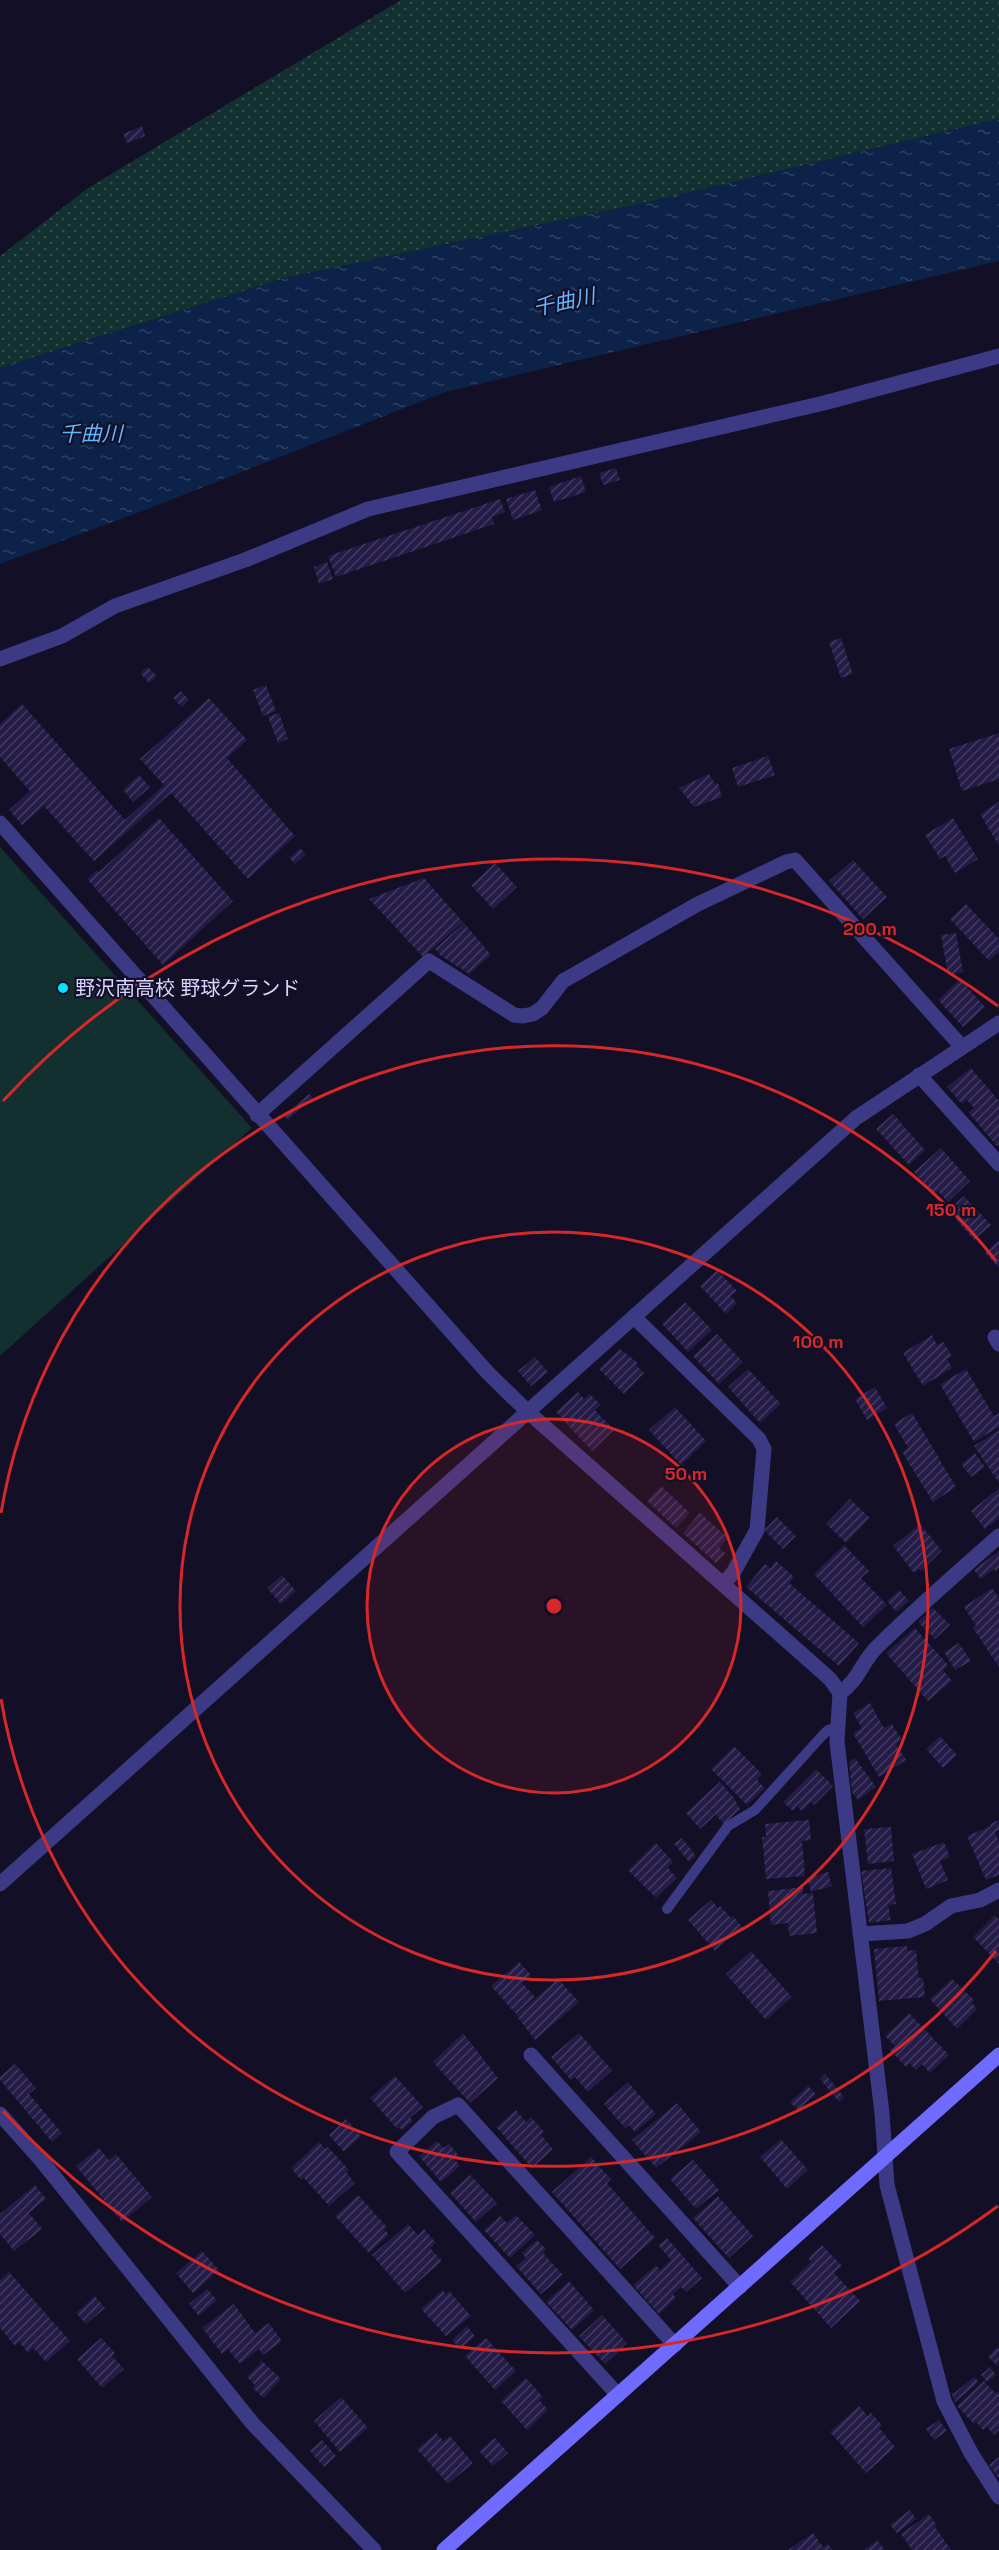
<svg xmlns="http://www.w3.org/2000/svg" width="999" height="2550" viewBox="0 0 999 2550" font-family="'Space Grotesk','Noto Sans JP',sans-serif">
<defs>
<pattern id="grass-dots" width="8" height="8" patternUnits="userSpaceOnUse" patternTransform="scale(1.5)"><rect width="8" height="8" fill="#12302f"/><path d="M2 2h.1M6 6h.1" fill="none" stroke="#344d4e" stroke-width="1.8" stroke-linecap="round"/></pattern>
<pattern id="water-ripples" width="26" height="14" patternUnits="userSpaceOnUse" patternTransform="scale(1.5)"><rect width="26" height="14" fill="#0c2248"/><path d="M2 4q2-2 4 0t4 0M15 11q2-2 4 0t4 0" fill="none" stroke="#2f4163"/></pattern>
<pattern id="building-hatch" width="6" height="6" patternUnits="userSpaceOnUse" patternTransform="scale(1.5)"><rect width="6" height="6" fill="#241b47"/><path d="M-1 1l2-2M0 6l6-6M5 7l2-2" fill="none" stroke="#433b63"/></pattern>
</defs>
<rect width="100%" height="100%" fill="#130f26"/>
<!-- grass -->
<path fill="url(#grass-dots)" d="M 401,0 L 999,0 L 999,119 L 649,202 L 285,278 L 0,368 L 0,256 L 88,188 Z"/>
<!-- garden -->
<path fill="#12302f" d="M 0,847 L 252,1128 L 0,1356 Z"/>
<!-- water -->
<path fill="url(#water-ripples)" d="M 999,119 L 999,261 L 445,392 L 145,510 L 0,564 L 0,368 L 285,278 L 649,202 Z"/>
<!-- building -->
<path fill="url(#building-hatch)" d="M 142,126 L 145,136 L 127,143 L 123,134 Z
M 616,468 L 620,480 L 603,485 L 599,473 Z
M 581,476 L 586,492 L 554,502 L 549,487 Z
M 535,490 L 542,510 L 513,520 L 506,499 Z
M 500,499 L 505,512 L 492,517 L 494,524 L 336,577 L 328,556 Z
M 327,562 L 333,579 L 319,584 L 314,567 Z
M 841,638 L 853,674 L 841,678 L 829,642 Z
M 148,667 L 157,676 L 149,683 L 140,673 Z
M 266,685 L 276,711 L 263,716 L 253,690 Z
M 181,691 L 189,700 L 182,707 L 173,698 Z
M 209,698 L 247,740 L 227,758 L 295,836 L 248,879 L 171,793 L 94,861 L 44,806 L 22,825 L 9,810 L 30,791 L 0,757 L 0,724 L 22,704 L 125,820 L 164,785 L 140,759 Z
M 279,713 L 288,739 L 278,743 L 268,717 Z
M 999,733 L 999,779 L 962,791 L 949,749 Z
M 768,756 L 775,775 L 738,787 L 732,768 Z
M 709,774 L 715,784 L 718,783 L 722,797 L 694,807 L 679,788 Z
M 139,775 L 150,787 L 133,802 L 123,790 Z
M 999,802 L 999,846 L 980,814 Z
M 159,818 L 233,901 L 163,965 L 87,879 L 97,870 L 99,872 Z
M 953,818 L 978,859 L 955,873 L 945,856 L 940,859 L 925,835 Z
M 300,848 L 306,854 L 295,864 L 289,858 Z
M 853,860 L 887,897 L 863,919 L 829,881 Z
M 495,863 L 517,887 L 493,909 L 471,885 Z
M 424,878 L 463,922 L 423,957 L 369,899 Z
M 966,904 L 999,939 L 999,952 L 989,961 L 950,919 Z
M 464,923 L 491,955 L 469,974 L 440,955 L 435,949 Z
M 956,933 L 963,972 L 948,975 L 941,935 Z
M 960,979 L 985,1007 L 963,1027 L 938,1000 Z
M 971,1068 L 999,1101 L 999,1144 L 997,1146 L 968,1112 L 974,1108 L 967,1100 L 962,1104 L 947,1087 Z
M 309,1094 L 313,1098 L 288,1120 L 284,1115 Z
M 893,1114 L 925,1150 L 909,1165 L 876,1129 Z
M 941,1148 L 970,1181 L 948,1202 L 938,1191 L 934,1194 L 914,1172 Z
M 964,1196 L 991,1225 L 974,1240 L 948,1210 Z
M 999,1240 L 999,1268 L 985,1253 Z
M 717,1270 L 737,1291 L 731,1296 L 737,1303 L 726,1314 L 700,1286 Z
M 685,1302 L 712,1330 L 688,1352 L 662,1324 Z
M 717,1334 L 743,1362 L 719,1384 L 693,1356 Z
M 932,1335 L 937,1345 L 943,1342 L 952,1356 L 947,1359 L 952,1368 L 923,1386 L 903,1353 Z
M 620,1349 L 638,1363 L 636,1365 L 644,1373 L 624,1394 L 599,1369 Z
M 535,1357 L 548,1372 L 531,1386 L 518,1371 Z
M 748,1369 L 781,1404 L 760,1423 L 728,1387 Z
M 966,1369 L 994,1416 L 999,1413 L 999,1427 L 974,1442 L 940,1384 Z
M 875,1387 L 887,1408 L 867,1420 L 855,1399 Z
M 578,1392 L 584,1399 L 590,1394 L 601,1405 L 595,1410 L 614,1430 L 592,1451 L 556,1412 Z
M 675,1407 L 706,1441 L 681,1465 L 649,1430 Z
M 912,1413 L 956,1487 L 933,1502 L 902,1452 L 908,1448 L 894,1424 Z
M 999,1430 L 999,1483 L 974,1446 Z
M 975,1453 L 985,1467 L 971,1477 L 961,1464 Z
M 661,1486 L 690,1513 L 676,1528 L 647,1501 Z
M 999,1488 L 999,1518 L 985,1529 L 971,1511 Z
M 850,1499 L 870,1518 L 846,1543 L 826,1524 Z
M 700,1513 L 728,1538 L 719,1548 L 725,1553 L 716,1563 L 683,1533 Z
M 777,1517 L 796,1536 L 783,1549 L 764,1530 Z
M 920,1524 L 942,1551 L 921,1571 L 919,1569 L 914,1573 L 893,1546 Z
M 844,1545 L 869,1571 L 861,1578 L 887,1605 L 863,1627 L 814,1574 Z
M 999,1551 L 999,1568 L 995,1571 L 994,1569 L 981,1579 L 974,1570 Z
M 776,1561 L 794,1577 L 789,1583 L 859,1643 L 839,1666 L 746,1587 L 765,1564 L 771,1568 Z
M 282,1575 L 296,1591 L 281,1604 L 267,1588 Z
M 992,1588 L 999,1598 L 999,1667 L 973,1628 L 976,1626 L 964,1607 Z
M 899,1590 L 909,1601 L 896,1612 L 887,1601 Z
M 933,1608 L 950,1625 L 935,1639 L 918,1622 Z
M 915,1628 L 948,1665 L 943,1670 L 952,1681 L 928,1701 L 886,1653 Z
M 959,1643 L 971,1661 L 955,1670 L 944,1652 Z
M 870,1703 L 884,1728 L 892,1724 L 902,1740 L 896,1744 L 906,1760 L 879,1777 L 853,1733 L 862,1728 L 853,1713 Z
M 940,1736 L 957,1755 L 943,1768 L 926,1749 Z
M 734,1746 L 762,1774 L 757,1780 L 765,1788 L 747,1805 L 711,1769 Z
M 855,1758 L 876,1787 L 858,1800 L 852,1792 L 849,1762 Z
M 816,1769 L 833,1786 L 814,1805 L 811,1802 L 802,1811 L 797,1806 L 793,1811 L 783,1802 Z
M 720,1782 L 734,1798 L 740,1809 L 724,1824 L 701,1799 Z
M 701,1799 L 715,1815 L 700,1829 L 686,1813 Z
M 809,1820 L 811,1840 L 802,1841 L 805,1876 L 766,1879 L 762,1837 L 766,1837 L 765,1824 Z
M 999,1820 L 999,1831 L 995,1832 L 999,1841 L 999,1875 L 986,1880 L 967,1836 L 991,1826 L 990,1824 Z
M 891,1827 L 894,1861 L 868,1864 L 864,1829 Z
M 682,1838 L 696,1856 L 689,1862 L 674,1844 Z
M 944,1842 L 950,1857 L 940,1861 L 948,1880 L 926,1889 L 912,1854 Z
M 656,1843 L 673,1862 L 668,1868 L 677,1878 L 656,1898 L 628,1870 Z
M 891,1868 L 896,1904 L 888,1905 L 891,1920 L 869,1923 L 861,1871 Z
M 828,1872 L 832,1886 L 811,1892 L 807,1878 Z
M 803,1887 L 803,1894 L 813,1893 L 817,1933 L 789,1936 L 788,1923 L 771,1925 L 768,1891 Z
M 711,1900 L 718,1908 L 720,1906 L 731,1918 L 733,1916 L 742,1927 L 715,1951 L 688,1920 Z
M 995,1915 L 999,1920 L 999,1964 L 973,1937 Z
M 907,1946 L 908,1951 L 916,1950 L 919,1978 L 923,1978 L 925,1997 L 879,2001 L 874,1949 Z
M 751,1951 L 792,1997 L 766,2020 L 726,1974 Z
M 519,1962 L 531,1975 L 522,1983 L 535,1997 L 516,2014 L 491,1986 Z
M 558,1979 L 579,2002 L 535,2040 L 516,2015 Z
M 952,1979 L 974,2000 L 972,2003 L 977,2009 L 957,2029 L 930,1999 Z
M 909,2013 L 949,2055 L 930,2073 L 922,2064 L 916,2070 L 909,2063 L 906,2067 L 890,2050 L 895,2046 L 885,2036 Z
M 463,2033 L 498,2078 L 470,2103 L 433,2062 Z
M 579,2033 L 612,2070 L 588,2092 L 575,2077 L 571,2080 L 551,2057 Z
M 15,2064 L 36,2088 L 29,2094 L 62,2133 L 52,2142 L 0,2080 L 0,2077 Z
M 825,2074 L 844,2097 L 839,2102 L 820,2079 Z
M 395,2076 L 423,2107 L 410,2118 L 413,2121 L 402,2130 L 400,2128 L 397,2129 L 370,2098 Z
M 628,2082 L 656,2114 L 635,2132 L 629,2125 L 625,2128 L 604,2104 Z
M 808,2086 L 816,2094 L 798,2110 L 790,2102 Z
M 677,2103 L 701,2132 L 656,2168 L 632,2140 Z
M 516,2110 L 526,2122 L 531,2117 L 544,2132 L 541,2135 L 553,2149 L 532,2168 L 496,2127 Z
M 346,2119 L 361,2136 L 344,2152 L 329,2135 Z
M 781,2139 L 808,2170 L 787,2189 L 760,2157 Z
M 437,2141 L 444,2148 L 449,2144 L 459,2156 L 455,2160 L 460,2166 L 441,2182 L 419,2156 Z
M 319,2142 L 325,2149 L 328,2147 L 349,2170 L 346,2172 L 355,2183 L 329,2206 L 304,2178 L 301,2180 L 291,2168 Z
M 99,2148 L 109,2160 L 116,2154 L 152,2197 L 122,2222 L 76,2166 Z
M 591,2157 L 611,2179 L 607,2183 L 655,2238 L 620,2269 L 552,2192 Z
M 693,2160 L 719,2190 L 696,2209 L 670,2179 Z
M 470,2175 L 497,2203 L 476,2222 L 450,2193 Z
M 35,2185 L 46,2199 L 29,2213 L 42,2229 L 14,2251 L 0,2234 L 0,2214 Z
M 358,2195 L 387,2227 L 384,2229 L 389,2235 L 369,2253 L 335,2216 Z
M 718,2196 L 753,2236 L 729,2258 L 693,2218 Z
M 516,2215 L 535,2235 L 510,2258 L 484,2230 L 500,2216 L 507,2223 Z
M 408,2224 L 418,2235 L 424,2229 L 436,2243 L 430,2248 L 442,2261 L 405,2293 L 372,2255 Z
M 667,2238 L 702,2278 L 686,2292 L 681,2287 L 673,2294 L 676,2298 L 659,2314 L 633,2285 L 656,2265 L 660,2270 L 671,2260 L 658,2245 Z
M 537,2240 L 546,2249 L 543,2253 L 563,2275 L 541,2294 L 516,2266 L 526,2258 L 522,2253 Z
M 822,2245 L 842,2266 L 834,2273 L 860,2301 L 831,2328 L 790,2282 L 811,2262 L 808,2258 Z
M 202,2251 L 219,2270 L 193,2293 L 176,2273 Z
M 9,2272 L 70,2341 L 46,2362 L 33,2348 L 28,2353 L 19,2342 L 15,2346 L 0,2328 L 0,2280 Z
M 569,2281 L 594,2310 L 572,2330 L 546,2302 Z
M 207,2289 L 217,2300 L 199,2316 L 189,2304 Z
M 443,2290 L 446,2294 L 449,2291 L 471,2316 L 446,2336 L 421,2309 Z
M 95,2296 L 105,2308 L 86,2324 L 76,2313 Z
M 234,2304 L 255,2333 L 269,2323 L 282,2341 L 263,2355 L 259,2349 L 240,2364 L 228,2349 L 222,2354 L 202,2328 Z
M 602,2315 L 627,2343 L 605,2364 L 579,2336 Z
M 467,2326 L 475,2336 L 461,2349 L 452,2340 Z
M 101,2338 L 115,2353 L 112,2356 L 124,2369 L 102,2388 L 77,2359 Z
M 486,2338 L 516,2371 L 495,2390 L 465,2356 Z
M 997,2347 L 999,2349 L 998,2366 L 988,2357 Z
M 262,2361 L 281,2379 L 264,2398 L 252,2388 L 255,2385 L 247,2377 Z
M 990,2367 L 996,2375 L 987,2382 L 981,2375 Z
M 974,2377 L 979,2382 L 955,2402 L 952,2395 Z
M 526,2378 L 543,2397 L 539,2400 L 548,2410 L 527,2430 L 501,2401 Z
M 984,2381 L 995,2393 L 997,2392 L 999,2394 L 999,2430 L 994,2435 L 987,2427 L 983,2430 L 976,2422 L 974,2424 L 957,2406 Z
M 341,2397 L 368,2428 L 340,2452 L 314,2421 Z
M 859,2406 L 868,2416 L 871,2413 L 882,2425 L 879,2428 L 895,2447 L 866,2473 L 830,2432 Z
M 939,2420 L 947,2431 L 934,2440 L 926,2429 Z
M 436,2433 L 443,2441 L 450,2436 L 473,2463 L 448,2484 L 417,2449 Z
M 495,2438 L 508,2453 L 493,2466 L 479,2451 Z
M 322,2440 L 336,2456 L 324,2467 L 310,2451 Z
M 999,2457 L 999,2479 L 989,2465 Z
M 910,2510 L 916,2519 L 897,2533 L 890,2525 Z
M 929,2514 L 937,2525 L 935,2527 L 951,2550 L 912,2550 L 901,2534 Z
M 813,2533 L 823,2547 L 828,2544 L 833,2550 L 788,2550 Z
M 877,2540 L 885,2550 L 864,2550 Z"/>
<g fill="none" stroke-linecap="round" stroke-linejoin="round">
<!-- lane -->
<path stroke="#3d3a85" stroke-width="10" d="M 667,1909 L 728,1826 L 755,1810 L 821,1737 L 828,1730 L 838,1727"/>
<!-- street -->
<path stroke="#3d3a85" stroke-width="15" d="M 0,659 L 62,636 L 115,606 L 245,560 L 368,509 L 824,403 L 999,356
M 0,823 L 487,1372 L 527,1411 L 830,1679 L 840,1693
M 919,1075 L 999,1164
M 257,1115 L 429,961 L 514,1015 L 523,1016 L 533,1014 L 542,1008 L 563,981 L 696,905 L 786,862 L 795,860 L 962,1047
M 634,1317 L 759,1439 L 764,1449 L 757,1530 L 733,1573 L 724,1583
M 995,1337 L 999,1344
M 999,1536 C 958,1572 917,1608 878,1646 C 862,1661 859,1680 840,1693 L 837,1742 L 882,2113 L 887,2185 L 944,2401 L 971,2453 L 999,2497
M 0,1884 L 856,1118 L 999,1023
M 860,1934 L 908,1931 L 925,1924 L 951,1906 L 980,1900 L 999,1890
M 531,2055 L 740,2287
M 0,2114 L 41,2160 L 253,2424 L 374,2550
M 618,2395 L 397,2152 L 433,2117 L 458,2105 L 675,2345"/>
<!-- secondary -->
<path stroke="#6f6bff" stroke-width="15" d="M 444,2550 L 999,2055"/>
</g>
<!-- distance rings -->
<circle cx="554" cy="1606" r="187" fill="#d62828" fill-opacity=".12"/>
<g fill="none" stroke="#d62828" stroke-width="3">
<circle cx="554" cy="1606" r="187"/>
<circle cx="554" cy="1606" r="374"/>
<path d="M996 1951A561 561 0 0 1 1 1699M1 1513A561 561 0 0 1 996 1261"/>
<path d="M998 2206A747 747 0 0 1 3 2111M3 1101A747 747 0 0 1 998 1006"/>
</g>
<!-- markers -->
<circle fill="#00e5ff" stroke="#130f26" stroke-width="2" cx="63" cy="988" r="6"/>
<g text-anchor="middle" stroke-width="4.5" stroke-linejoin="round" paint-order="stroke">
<!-- poi labels -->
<g font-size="20" fill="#d9d4ff" stroke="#130f26" text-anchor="start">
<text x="75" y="995">野沢南高校 野球グランド</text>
</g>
<!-- water labels -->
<g font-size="21" font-style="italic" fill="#62b6ff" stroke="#130f26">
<text transform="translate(564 302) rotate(-12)" y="7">千曲川</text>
<text x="91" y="441">千曲川</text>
</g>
</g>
<circle cx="554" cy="1606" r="9" fill="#d62828" stroke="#130f26" stroke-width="3"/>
<g font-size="18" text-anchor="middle" font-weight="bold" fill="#d62828" stroke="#130f26" stroke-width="4.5" stroke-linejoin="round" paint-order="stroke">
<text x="870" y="935">200 m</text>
<text x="951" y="1216">150 m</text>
<text x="818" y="1348">100 m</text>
<text x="686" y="1480">50 m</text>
</g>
</svg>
